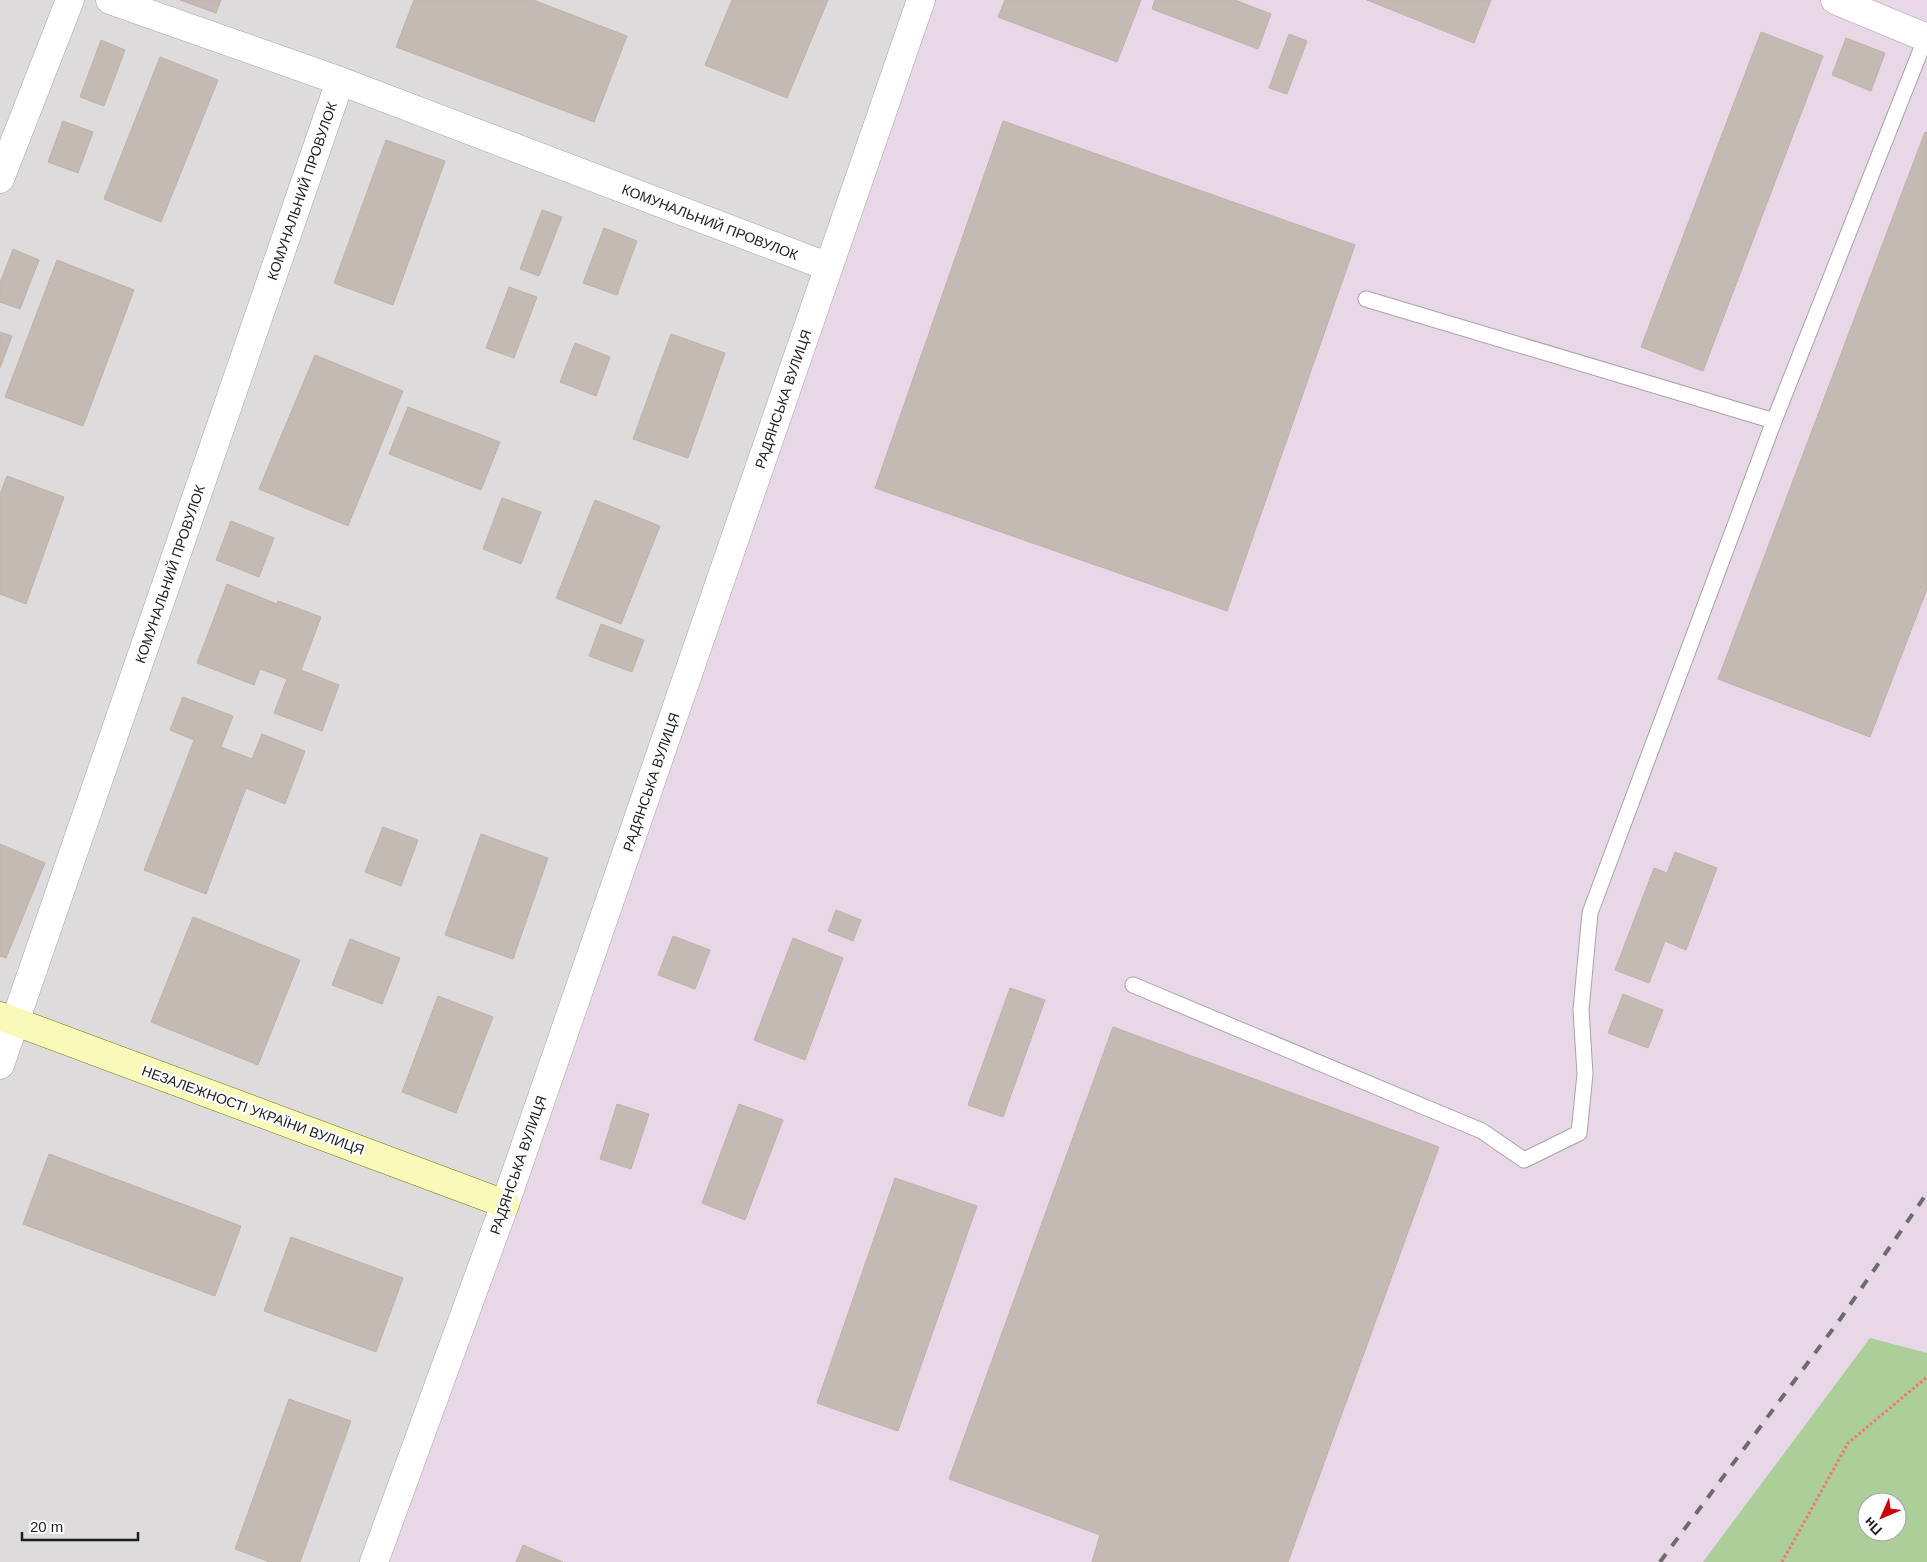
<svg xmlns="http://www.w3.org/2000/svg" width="1927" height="1562" viewBox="0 0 1927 1562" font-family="Helvetica,sans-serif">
<rect width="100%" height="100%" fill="#efebe5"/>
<!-- residential -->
<path fill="#dddbdb" d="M 0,0 L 921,0 L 374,1562 L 0,1562 Z"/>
<!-- industrial -->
<path fill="#e8d7e6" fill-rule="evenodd" d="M 921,0 L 1927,0 L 1927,1562 L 374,1562 ZM 1867,1502 L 1897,1502 L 1897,1532 L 1867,1532 Z"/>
<!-- forest -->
<path fill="#acce99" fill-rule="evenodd" d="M 1870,1338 L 1927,1353 L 1927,1562 L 1703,1562 ZM 1867,1502 L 1897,1502 L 1897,1532 L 1867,1532 Z"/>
<!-- building -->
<path fill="#c4bab4" stroke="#c1b1a7" d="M 180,0 L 221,0 L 216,13 Z
M 414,0 L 533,0 L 627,36 L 594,122 L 396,47 Z
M 732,0 L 828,0 L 787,98 L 705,65 Z
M 1005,0 L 1141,0 L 1117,62 L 998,17 Z
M 1155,0 L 1235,0 L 1271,14 L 1258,49 L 1152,9 Z
M 1367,0 L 1491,0 L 1474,43 Z
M 1761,32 L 1823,56 L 1703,371 L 1641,347 Z
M 1289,34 L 1307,41 L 1287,94 L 1269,88 Z
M 1846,38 L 1885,53 L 1871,91 L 1832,75 Z
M 101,40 L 125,50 L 104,106 L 80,97 Z
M 160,57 L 218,80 L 161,222 L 104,199 Z
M 63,121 L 93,132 L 78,173 L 48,162 Z
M 1003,121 L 1355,245 L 1227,611 L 875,488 Z
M 1925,132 L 1927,133 L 1927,589 L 1870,737 L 1718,679 Z
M 386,140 L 445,161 L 393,305 L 334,283 Z
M 542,210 L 562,217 L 539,276 L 520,269 Z
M 604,228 L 637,241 L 617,295 L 583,283 Z
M 13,249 L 39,260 L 20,309 L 0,302 L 0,283 Z
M 57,260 L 134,290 L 83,426 L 5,397 Z
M 509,287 L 537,297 L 514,358 L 486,348 Z
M 0,332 L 12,336 L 0,368 Z
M 671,334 L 725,353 L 688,458 L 633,439 Z
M 575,343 L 610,357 L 596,396 L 560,382 Z
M 315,355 L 403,391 L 348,526 L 259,489 Z
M 408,407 L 500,442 L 481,490 L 389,454 Z
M 7,476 L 64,497 L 26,604 L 0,594 L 0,494 Z
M 502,498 L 541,512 L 521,564 L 483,549 Z
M 595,500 L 660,526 L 621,624 L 556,598 Z
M 231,521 L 274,538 L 259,577 L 216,560 Z
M 227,584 L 277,604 L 278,601 L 321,617 L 301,670 L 339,685 L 322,731 L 274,713 L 287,679 L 260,669 L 254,685 L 197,663 Z
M 601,624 L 644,640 L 632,672 L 589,656 Z
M 183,697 L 233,716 L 221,747 L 252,759 L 262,734 L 305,751 L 285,804 L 246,788 L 206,894 L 144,870 L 194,740 L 170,730 Z
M 383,827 L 418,840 L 401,886 L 365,872 Z
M 481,834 L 548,858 L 513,959 L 445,935 Z
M 0,844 L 45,863 L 6,958 L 0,956 Z
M 1675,852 L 1717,868 L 1686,950 L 1665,941 L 1649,983 L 1615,970 L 1654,868 L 1667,873 Z
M 836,910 L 861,920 L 853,941 L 828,931 Z
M 193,917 L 300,960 L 258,1065 L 151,1022 Z
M 673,936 L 710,950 L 695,989 L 658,975 Z
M 793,938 L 843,958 L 805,1060 L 754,1040 Z
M 350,939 L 400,958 L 382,1004 L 332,985 Z
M 1010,988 L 1045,1000 L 1003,1117 L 968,1105 Z
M 1623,994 L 1663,1010 L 1648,1048 L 1608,1033 Z
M 438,996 L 493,1017 L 456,1113 L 402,1092 Z
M 1113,1027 L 1439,1147 L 1288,1562 L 1092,1562 L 1100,1535 L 949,1479 Z
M 617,1104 L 649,1114 L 631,1169 L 600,1159 Z
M 739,1104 L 783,1120 L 745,1220 L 702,1203 Z
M 49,1154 L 241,1226 L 215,1296 L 23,1224 Z
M 895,1178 L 977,1206 L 898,1431 L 817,1403 Z
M 291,1237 L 403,1278 L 376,1352 L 264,1311 Z
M 289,1399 L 351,1421 L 300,1562 L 270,1562 L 235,1549 Z
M 523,1545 L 563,1562 L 516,1562 Z"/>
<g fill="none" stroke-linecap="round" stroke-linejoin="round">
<defs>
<path id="lane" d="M 1774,421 L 1926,37
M 1133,985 L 1482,1131 L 1524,1160 L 1579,1133 L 1585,1074 L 1581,1010 L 1590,913 L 1774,421 L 1366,299"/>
<path id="street" d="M 1835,0 L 1927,38
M 340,81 L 829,267
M 0,179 L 70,0
M 0,1065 L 340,81 L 110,0
M 374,1562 L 505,1204 L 921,0"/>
<path id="secondary" d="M 0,1016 L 505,1204"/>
</defs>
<!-- lane casing -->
<use href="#lane" stroke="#a5a5a5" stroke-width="17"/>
<!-- street casing -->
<use href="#street" stroke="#a5a5a5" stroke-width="29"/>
<!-- secondary casing -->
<use href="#secondary" stroke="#707605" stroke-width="29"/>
<!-- path -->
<path stroke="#f9736c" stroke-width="3" stroke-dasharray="2.5 2.5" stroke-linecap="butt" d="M 1782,1562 L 1848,1443 L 1927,1377"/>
<!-- lane -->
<use href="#lane" stroke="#fff" stroke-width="15"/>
<!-- street -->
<use href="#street" stroke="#fff" stroke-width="28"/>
<!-- secondary -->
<use href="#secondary" stroke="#f9f9b9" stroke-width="28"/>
<!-- rail -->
<path stroke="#6c6c6c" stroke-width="4" stroke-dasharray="10 10" stroke-linecap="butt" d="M 1660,1562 L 1841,1318 L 1927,1193"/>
</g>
<g text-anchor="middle" stroke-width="4.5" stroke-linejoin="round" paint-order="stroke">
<!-- street labels -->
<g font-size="14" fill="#1e1e1e" stroke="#fff">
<text transform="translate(302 191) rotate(-71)" y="5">КОМУНАЛЬНИЙ ПРОВУЛОК</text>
<text transform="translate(710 222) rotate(21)" y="5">КОМУНАЛЬНИЙ ПРОВУЛОК</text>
<text transform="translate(783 399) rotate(-71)" y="5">РАДЯНСЬКА ВУЛИЦЯ</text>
<text transform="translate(170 574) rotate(-71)" y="5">КОМУНАЛЬНИЙ ПРОВУЛОК</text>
<text transform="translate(651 782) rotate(-71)" y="5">РАДЯНСЬКА ВУЛИЦЯ</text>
<text transform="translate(253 1110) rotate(20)" y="5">НЕЗАЛЕЖНОСТІ УКРАЇНИ ВУЛИЦЯ</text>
<text transform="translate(518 1165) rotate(-71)" y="5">РАДЯНСЬКА ВУЛИЦЯ</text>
</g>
</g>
<!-- north arrow -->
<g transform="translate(1882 1517) rotate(225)"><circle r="24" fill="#ffffff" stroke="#a5a5a5"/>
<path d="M0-4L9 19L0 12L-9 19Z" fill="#cc010c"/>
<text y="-8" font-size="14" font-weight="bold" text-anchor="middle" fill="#1e1e1e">Пн</text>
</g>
<!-- scale -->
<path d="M22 1532v8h116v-8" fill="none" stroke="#1e1e1e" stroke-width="2.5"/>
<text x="30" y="1532" font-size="15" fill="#1e1e1e" stroke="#ffffff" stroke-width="4" paint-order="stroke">20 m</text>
</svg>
